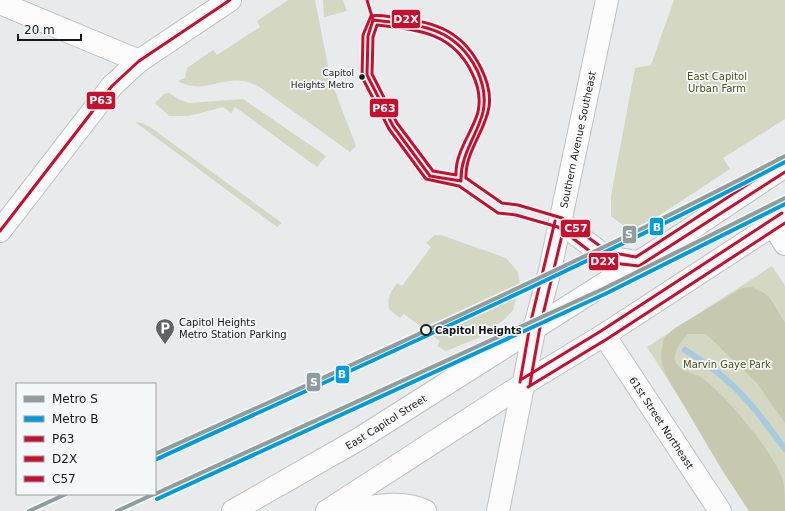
<svg xmlns="http://www.w3.org/2000/svg" width="785" height="511" viewBox="0 0 785 511" font-family="'DejaVu Sans',sans-serif">
<rect width="100%" height="100%" fill="#e8eaec"/>
<!-- green -->
<path fill="#d4d7c2" d="M 288,0 L 315,0 L 331,81 L 356,146 L 350,152 L 258,86 C 253,84 248,82 243,81 C 219,77 202,95 178,81 L 185,78 L 187,68 L 213,50 L 217,55 L 260,27 L 257,21 Z
M 323,0 L 343,0 L 347,11 L 324,17 Z
M 674,0 L 785,0 L 785,119 L 723,158 L 730,169 L 637,230 L 624,226 L 611,216 L 611,196 L 635,68 L 651,65 Z
M 169,93 L 180,100 L 189,103 L 243,99 L 326,156 L 317,167 L 235,107 L 231,113 L 223,107 L 189,116 L 169,116 L 155,103 L 164,94 Z
M 135,122 L 142,123 L 150,127 L 282,223 L 277,227 Z
M 435,235 L 441,235 L 506,258 L 518,272 L 520,284 L 513,310 L 505,319 L 478,338 L 446,351 L 437,346 L 440,341 L 404,314 L 400,318 L 389,309 C 387,297 390,293 397,283 L 402,286 L 431,247 L 426,243 Z
M 772,266 L 785,286 L 785,511 L 751,511 L 647,347 Z"/>
<!-- forest -->
<path fill="#c6c9af" d="M 752,287 L 764,293 L 770,298 L 785,323 L 785,423 L 757,383 L 706,334 L 688,334 C 682,340 671,354 676,363 C 681,372 695,373 702,378 C 725,394 776,455 783,481 C 785,491 785,501 785,511 L 749,511 L 722,470 L 670,382 L 662,365 L 661,355 L 664,338 L 675,328 L 742,288 Z"/>
<g fill="none" stroke-linecap="round" stroke-linejoin="round">
<!-- stream -->
<path stroke="#a8cae1" stroke-width="6" d="M 685,350 C 694,356 704,362 713,369 C 742,390 764,420 785,449"/>
<defs>
<g id="minor">
<path d="M 0,3 L 139,61"/>
<path d="M 773,225 L 785,244"/>
<path d="M 0,231 L 112,86 L 139,61 L 230,0"/>
<path id="s1" d="M 604,335 L 720,511"/>
</g>
<g id="major">
<path d="M 560,222 L 606,257 L 637,262"/>
<path id="s2" d="M 233,511 L 359,439 L 680,236 L 785,166"/>
<path d="M 327,511 L 525,383 L 604,335 L 785,217"/>
<path d="M 346,511 C 371,507 402,499 425,511"/>
<path id="s3" d="M 498,511 L 535,326 L 550,270 L 607,0"/>
</g>
</defs>
<!-- minor casing -->
<use href="#minor" stroke="#bec0c1" stroke-width="24"/>
<!-- major casing -->
<use href="#major" stroke="#bec0c1" stroke-width="24"/>
<!-- minor -->
<use href="#minor" stroke="#fcfcfc" stroke-width="22"/>
<!-- major -->
<use href="#major" stroke="#fcfcfc" stroke-width="22"/>
<defs>
<path id="bus-1" d="M 367,0 L 373,20 L 368,36 L 367,75 L 393,126 L 430,176 L 461,181
M 373,20 C 418,25 454,25 477,70 C 483,83 486,98 483,112 C 477,136 460,155 461,181
M 0,231 L 112,86 L 139,61 L 230,0"/>
<path id="bus-2" d="M 466,178 C 465,152 485,132 489,107 C 491,94 487,80 481,68 C 463,32 437,22 398,18 C 389,17 379,14 371,16 L 363,35 L 362,77 L 389,129 L 426,179 L 459,186 L 498,213 L 516,215 L 558,227 L 604,262 L 639,266 L 785,172
M 530,384 L 540,327 L 565,223
M 528,387 L 607,339 L 785,223"/>
<path id="bus-3" d="M 377,25 C 418,30 452,32 472,73 C 478,85 481,98 478,112 C 472,133 455,152 456,175 L 433,171 L 397,123 L 372,74 L 373,37 Z
M 466,178 L 502,203 L 518,205 L 562,218 L 608,252 L 636,257 L 782,162
M 522,379 L 601,331 L 782,213
M 520,382 L 530,325 L 555,221"/>
</defs>
<!-- bus-1 casing -->
<use href="#bus-1" stroke="#f5f8fa" stroke-width="6"/>
<!-- bus-2 casing -->
<use href="#bus-2" stroke="#f5f8fa" stroke-width="6"/>
<!-- bus-3 casing -->
<use href="#bus-3" stroke="#f5f8fa" stroke-width="6"/>
<!-- bus-1 -->
<use href="#bus-1" stroke="#c8102e" stroke-width="3"/>
<!-- bus-2 -->
<use href="#bus-2" stroke="#c8102e" stroke-width="3"/>
<!-- bus-3 -->
<use href="#bus-3" stroke="#c8102e" stroke-width="3"/>
<defs>
<path id="metro-1" d="M 155,454 C 366,358 579,264 785,156
M 155,494 L 603,289 L 785,198
M 29,511 L 66,494
M 117,511 L 154,494"/>
<path id="metro-2" d="M 157,459 C 368,362 580,269 785,162
M 157,499 L 605,294 L 785,204"/>
</defs>
<!-- metro-1 casing -->
<use href="#metro-1" stroke="#f5f8fa" stroke-width="7"/>
<!-- metro-2 casing -->
<use href="#metro-2" stroke="#f5f8fa" stroke-width="7"/>
<!-- metro-1 -->
<use href="#metro-1" stroke="#919d9d" stroke-width="4"/>
<!-- metro-2 -->
<use href="#metro-2" stroke="#009cde" stroke-width="4"/>
</g>
<!-- icons -->
<defs>
<symbol id="parking-pin" viewBox="-11 -11 22 30"><path d="M0 17L-7.5 6A9.5 9.5 0 1 1 7.5 6Z" fill="#606263" stroke="#f5f8fa"/><path d="M-3.5-5.5H1a3.5 3.5 0 0 1 0 7H-1V5.5H-3.5ZM-1-3.4V-.6H.8a1.4 1.4 0 0 0 0-2.8Z" fill="#fff"/></symbol>
</defs>
<g fill-rule="evenodd">
<use href="#parking-pin" x="154" y="317" width="22" height="30"/>
</g>
<!-- markers -->
<circle fill="#171819" stroke="#f5f8fa" stroke-width="1.5" cx="362" cy="77" r="3.5"/>
<circle fill="#f5f8fa" stroke="#171819" stroke-width="2" cx="426" cy="330" r="5"/>
<g text-anchor="middle" stroke-width="3.5" stroke-linejoin="round" paint-order="stroke">
<!-- bus labels -->
<g font-size="9" fill="#171819" stroke="#f5f8fa" text-anchor="end">
<text x="354" y="76">Capitol<tspan x="354" dy="12">Heights Metro</tspan></text>
</g>
<!-- park labels -->
<g font-size="10" fill="#4d5017" stroke="#f5f8fa">
<text x="717" y="80">East Capitol<tspan x="717" dy="12">Urban Farm</tspan></text>
<text x="727" y="368">Marvin Gaye Park</text>
</g>
<!-- street labels -->
<g font-size="10" fill="#171819" stroke="#f5f8fa">
<text dy="4" stroke="none"><textPath href="#s3" startOffset="380">Southern Avenue Southeast</textPath></text>
<text dy="4" stroke="none"><textPath href="#s2" startOffset="177">East Capitol Street</textPath></text>
<text dy="4" stroke="none"><textPath href="#s1" startOffset="105">61st Street Northeast</textPath></text>
</g>
<!-- poi labels -->
<g font-size="10" fill="#171819" stroke="#f5f8fa" text-anchor="start">
<text x="179" y="326">Capitol Heights<tspan x="179" dy="12">Metro Station Parking</tspan></text>
</g>
<!-- stop labels -->
<g font-size="10" font-weight="bold" fill="#171819" stroke="#f5f8fa" text-anchor="start">
<text x="435" y="334">Capitol Heights</text>
</g>
</g>
<g stroke="#f5f8fa" stroke-width="1.5">
<rect x="391" y="9" width="30" height="20" rx="4" fill="#c8102e"/>
<rect x="86" y="91" width="30" height="19" rx="4" fill="#c8102e"/>
<rect x="369" y="98" width="30" height="20" rx="4" fill="#c8102e"/>
<rect x="649" y="217" width="15" height="19" rx="4" fill="#009cde"/>
<rect x="560" y="219" width="31" height="19" rx="4" fill="#c8102e"/>
<rect x="622" y="225" width="15" height="19" rx="4" fill="#919d9d"/>
<rect x="588" y="252" width="31" height="19" rx="4" fill="#c8102e"/>
<rect x="335" y="365" width="15" height="19" rx="4" fill="#009cde"/>
<rect x="306" y="372" width="15" height="20" rx="4" fill="#919d9d"/>
</g>
<g font-size="11" text-anchor="middle" font-weight="bold" fill="#fff">
<text x="406" y="23">D2X</text>
<text x="101" y="104">P63</text>
<text x="384" y="112">P63</text>
<text x="657" y="231">B</text>
<text x="576" y="232">C57</text>
<text x="629" y="238">S</text>
<text x="603" y="265">D2X</text>
<text x="342" y="378">B</text>
<text x="314" y="386">S</text>
</g>
<!-- legend -->
<rect x="16" y="383" width="140" height="112" fill="#f5f8fa" stroke="#9c9ea0"/>
<rect x="24" y="396" width="20" height="6" fill="#919d9d" stroke="#9c9ea0"/>
<text x="52" y="403" font-size="12" fill="#171819">Metro S</text>
<rect x="24" y="416" width="20" height="6" fill="#009cde" stroke="#9c9ea0"/>
<text x="52" y="423" font-size="12" fill="#171819">Metro B</text>
<rect x="24" y="436" width="20" height="6" fill="#c8102e" stroke="#9c9ea0"/>
<text x="52" y="443" font-size="12" fill="#171819">P63</text>
<rect x="24" y="456" width="20" height="6" fill="#c8102e" stroke="#9c9ea0"/>
<text x="52" y="463" font-size="12" fill="#171819">D2X</text>
<rect x="24" y="476" width="20" height="6" fill="#c8102e" stroke="#9c9ea0"/>
<text x="52" y="483" font-size="12" fill="#171819">C57</text>
<!-- scale -->
<path d="M18 34v6h63v-6" fill="none" stroke="#171819" stroke-width="2"/>
<text x="24" y="34" font-size="12" fill="#171819" stroke="#f5f8fa" stroke-width="3" paint-order="stroke">20 m</text>
</svg>
